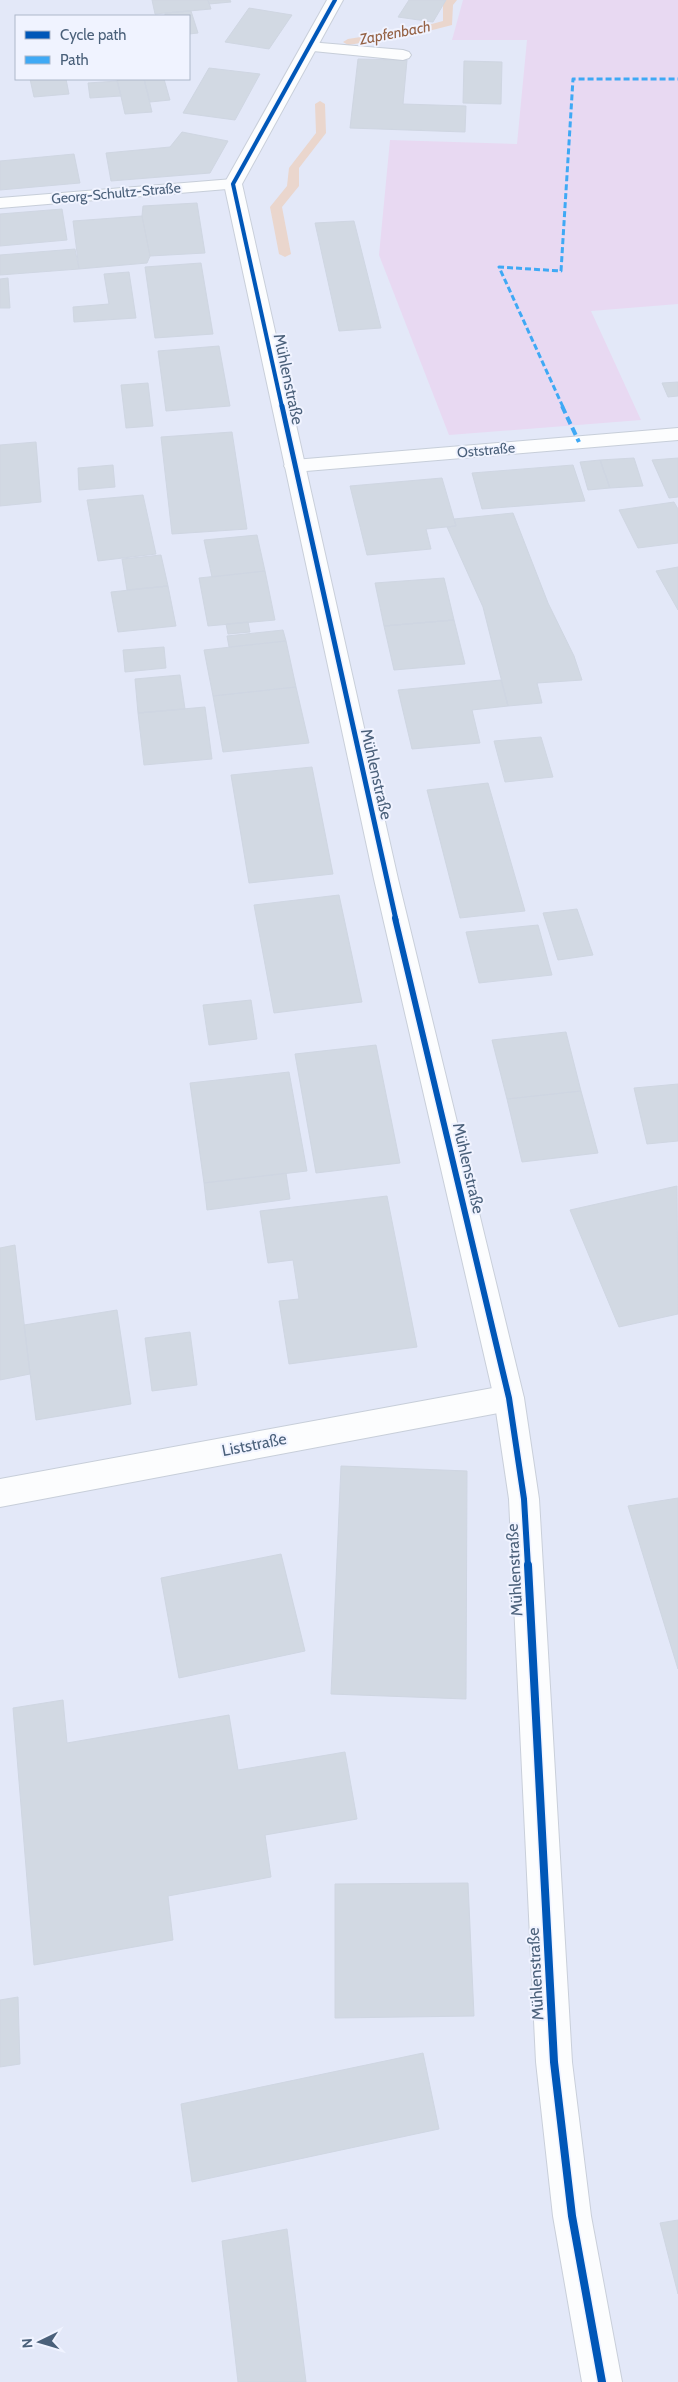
<svg xmlns="http://www.w3.org/2000/svg" width="678" height="2382" viewBox="0 0 678 2382" font-family="Cabin,sans-serif">
<rect width="100%" height="100%" fill="#eef0f8"/>
<!-- residential -->
<path fill="#e3e8f8" fill-rule="evenodd" d="M 0,0 L 678,0 L 678,2382 L 0,2382 ZM 16,16 L 189,16 L 189,79 L 16,79 Z"/>
<!-- green -->
<path fill="#e8d9f2" d="M 463,0 L 678,0 L 678,304 L 591,311 L 641,420 L 449,435 L 379,255 L 390,140 L 517,144 L 527,40 L 452,40 Z"/>
<g fill="none" stroke-linecap="round" stroke-linejoin="round">
<!-- stream -->
<path fill="#ead6cd" fill-rule="evenodd" d="M 446,0 L 457,0 L 453,5 L 452,25 L 417,34 L 348,45 L 343,42 L 348,39 L 417,28 L 443,21 L 443,4 Z
M 320,101 L 325,104 L 326,133 L 299,168 L 299,186 L 282,207 L 291,254 L 285,257 L 279,254 L 270,207 L 287,186 L 289,168 L 316,133 L 315,104 Z"/>
</g>
<!-- building -->
<path fill="#d2d9e3" stroke="#cfd6e2" d="M 152,0 L 208,0 L 211,9 L 155,14 Z
M 208,0 L 230,0 L 231,2 L 209,4 Z
M 409,0 L 446,0 L 433,22 L 398,17 Z
M 249,8 L 292,15 L 269,49 L 225,42 Z
M 191,11 L 198,33 L 189,34 L 189,16 L 165,16 L 165,13 Z
M 358,59 L 407,60 L 403,104 L 466,106 L 465,132 L 350,128 Z
M 464,61 L 502,62 L 501,104 L 463,103 Z
M 209,68 L 260,74 L 235,120 L 183,113 Z
M 30,79 L 66,79 L 69,94 L 34,97 Z
M 117,79 L 144,79 L 152,112 L 125,114 Z
M 144,79 L 164,79 L 170,100 L 150,102 Z
M 117,81 L 121,96 L 90,98 L 88,83 Z
M 182,132 L 228,141 L 210,173 L 111,181 L 106,153 L 170,147 Z
M 74,154 L 80,183 L 0,190 L 0,161 Z
M 197,203 L 205,253 L 150,256 L 142,216 L 143,206 Z
M 62,209 L 67,240 L 0,246 L 0,214 Z
M 142,216 L 150,256 L 147,263 L 79,269 L 73,221 Z
M 354,221 L 381,328 L 339,331 L 315,223 Z
M 75,249 L 79,269 L 0,275 L 0,255 Z
M 201,263 L 213,334 L 155,338 L 145,267 Z
M 129,272 L 136,318 L 74,322 L 73,307 L 109,304 L 104,274 Z
M 8,278 L 10,308 L 0,308 L 0,279 Z
M 219,346 L 230,406 L 166,411 L 158,351 Z
M 678,382 L 678,396 L 668,397 L 662,383 Z
M 148,383 L 153,426 L 126,428 L 121,385 Z
M 232,432 L 247,529 L 172,534 L 161,437 Z
M 36,442 L 41,502 L 0,506 L 0,445 Z
M 634,458 L 643,486 L 610,488 L 600,460 Z
M 678,458 L 678,497 L 669,498 L 652,460 Z
M 600,460 L 610,488 L 588,490 L 580,462 Z
M 113,465 L 115,487 L 79,490 L 78,468 Z
M 573,465 L 585,501 L 482,509 L 472,473 Z
M 442,478 L 456,526 L 426,529 L 431,549 L 367,555 L 350,486 Z
M 143,495 L 156,554 L 98,561 L 87,500 Z
M 674,502 L 678,509 L 678,543 L 638,548 L 619,510 Z
M 513,513 L 548,603 L 574,656 L 582,680 L 537,683 L 542,703 L 508,706 L 483,607 L 447,527 L 456,526 L 454,519 Z
M 257,535 L 265,571 L 212,577 L 204,540 Z
M 161,555 L 168,586 L 127,590 L 122,559 Z
M 678,567 L 678,610 L 656,571 Z
M 265,571 L 275,620 L 208,626 L 199,578 Z
M 444,578 L 454,620 L 384,626 L 375,583 Z
M 168,586 L 176,626 L 118,632 L 111,592 Z
M 454,620 L 465,664 L 394,670 L 384,626 Z
M 248,622 L 250,632 L 228,634 L 226,624 Z
M 283,630 L 286,641 L 229,647 L 227,636 Z
M 286,641 L 296,687 L 213,696 L 204,650 Z
M 164,647 L 166,668 L 125,672 L 123,650 Z
M 180,675 L 185,709 L 138,713 L 135,679 Z
M 501,680 L 508,706 L 472,710 L 480,743 L 412,749 L 398,690 Z
M 296,687 L 309,743 L 223,752 L 213,696 Z
M 205,707 L 212,759 L 144,765 L 138,713 Z
M 541,737 L 553,777 L 505,782 L 494,741 Z
M 312,767 L 333,874 L 249,883 L 231,775 Z
M 488,783 L 525,911 L 460,918 L 427,790 Z
M 339,895 L 362,1002 L 274,1013 L 254,905 Z
M 577,909 L 593,955 L 558,960 L 543,913 Z
M 538,925 L 552,975 L 479,983 L 466,932 Z
M 251,1000 L 257,1039 L 209,1045 L 203,1005 Z
M 566,1032 L 581,1091 L 507,1099 L 492,1040 Z
M 376,1045 L 400,1163 L 316,1173 L 295,1054 Z
M 289,1072 L 307,1171 L 204,1183 L 190,1083 Z
M 678,1084 L 678,1141 L 647,1144 L 634,1088 Z
M 581,1091 L 598,1153 L 522,1162 L 507,1099 Z
M 286,1173 L 290,1199 L 207,1210 L 204,1183 Z
M 677,1186 L 678,1314 L 619,1327 L 570,1210 Z
M 387,1196 L 417,1347 L 289,1364 L 279,1301 L 299,1299 L 293,1260 L 268,1263 L 260,1211 Z
M 15,1245 L 30,1374 L 0,1380 L 0,1248 Z
M 117,1310 L 131,1404 L 36,1420 L 24,1325 Z
M 190,1332 L 197,1385 L 152,1391 L 145,1338 Z
M 341,1466 L 467,1471 L 466,1699 L 331,1694 Z
M 678,1498 L 678,1669 L 628,1506 Z
M 281,1554 L 305,1651 L 179,1678 L 161,1578 Z
M 63,1700 L 67,1743 L 229,1715 L 238,1770 L 345,1752 L 357,1819 L 265,1835 L 271,1877 L 168,1896 L 173,1940 L 34,1965 L 13,1708 Z
M 468,1883 L 474,2016 L 335,2018 L 335,1884 Z
M 18,1997 L 20,2064 L 0,2067 L 0,2000 Z
M 423,2053 L 439,2129 L 192,2182 L 181,2104 Z
M 678,2220 L 678,2294 L 660,2223 Z
M 287,2229 L 306,2382 L 238,2382 L 222,2241 Z"/>
<g fill="none" stroke-linecap="round" stroke-linejoin="round">
<defs>
<path id="lane" d="M 309,42 L 403,50 L 409,52 L 411,55 L 409,58 L 403,60 L 303,50 L 301,47 L 303,44 Z"/>
<path id="street" d="M 233,179 L 239,180 L 242,184 L 239,188 L 0,208 L 0,198 Z
M 678,428 L 678,440 L 294,472 L 287,470 L 284,466 L 287,462 L 294,460 Z
M 509,1385 L 519,1389 L 524,1398 L 519,1407 L 509,1411 L 0,1507 L 0,1479 Z"/>
<path id="secondary" d="M 327,0 L 343,0 L 242,184 L 398,879 L 524,1398 L 539,1499 L 572,2062 L 591,2216 L 622,2382 L 582,2382 L 553,2216 L 536,2062 L 509,1499 L 494,1398 L 374,879 L 224,184 Z"/>
</defs>
<!-- lane casing -->
<use href="#lane" stroke="#c7ced9" stroke-width="2"/>
<!-- street casing -->
<use href="#street" stroke="#c7ced9" stroke-width="2"/>
<!-- secondary casing -->
<use href="#secondary" stroke="#c9cfda" stroke-width="2"/>
<!-- lane -->
<use href="#lane" fill="#fcfdfe" fill-rule="evenodd"/>
<!-- street -->
<use href="#street" fill="#fcfdfe" fill-rule="evenodd"/>
<!-- secondary -->
<use href="#secondary" fill="#fcfdfe" fill-rule="evenodd"/>
<!-- quiet-far1 -->
<path stroke="#3fa9f5" stroke-width="3" stroke-dasharray="6 3" stroke-linecap="butt" d="M 563,407 L 499,267 L 561,271 L 573,79 L 678,79"/>
<!-- quiet -->
<path stroke="#3fa9f5" stroke-width="4" stroke-dasharray="8 4" stroke-linecap="butt" d="M 562,406 L 579,442"/>
<defs>
<path id="cycleway-far3" d="M 282,407 L 233,184 L 335,0"/>
<path id="cycleway-far2" d="M 282,406 L 396,920"/>
<path id="cycleway-far1" d="M 395,918 L 509,1398 L 524,1499 L 528,1567"/>
<path id="cycleway" d="M 528,1565 L 554,2062 L 572,2216 L 602,2382"/>
</defs>
<!-- cycleway-far3 casing -->
<use href="#cycleway-far3" stroke="#f0f3ff" stroke-width="5.5"/>
<!-- cycleway-far2 casing -->
<use href="#cycleway-far2" stroke="#f0f3ff" stroke-width="8"/>
<!-- cycleway-far1 casing -->
<use href="#cycleway-far1" stroke="#f0f3ff" stroke-width="9"/>
<!-- cycleway casing -->
<use href="#cycleway" stroke="#f0f3ff" stroke-width="11"/>
<!-- cycleway-far3 -->
<use href="#cycleway-far3" stroke="#0057b8" stroke-width="4"/>
<!-- cycleway-far2 -->
<use href="#cycleway-far2" stroke="#0057b8" stroke-width="5"/>
<!-- cycleway-far1 -->
<use href="#cycleway-far1" stroke="#0057b8" stroke-width="6"/>
<!-- cycleway -->
<use href="#cycleway" stroke="#0057b8" stroke-width="8"/>
</g>
<g text-anchor="middle" stroke-width="4" stroke-linejoin="round" paint-order="stroke">
<!-- far-street labels -->
<g font-size="14" fill="#4a607a" stroke="#f0f3ff">
<text transform="translate(116 193) rotate(-5)" y="5">Georg-Schultz-Straße</text>
<text transform="translate(486 450) rotate(-5)" y="5">Oststraße</text>
</g>
<!-- far-water labels -->
<g font-size="15" font-style="italic" fill="#956245" stroke="#f0f3ff">
<text transform="translate(395 33) rotate(-11)" y="5">Zapfenbach</text>
</g>
<!-- street labels -->
<g font-size="16" fill="#4a607a" stroke="#f0f3ff">
<text transform="translate(289 379) rotate(78)" y="6">Mühlenstraße</text>
<text transform="translate(377 774) rotate(77)" y="6">Mühlenstraße</text>
<text transform="translate(469 1168) rotate(77)" y="6">Mühlenstraße</text>
<text transform="translate(254 1444) rotate(-11)" y="6">Liststraße</text>
<text transform="translate(514 1570) rotate(-93)" y="6">Mühlenstraße</text>
<text transform="translate(535 1974) rotate(-93)" y="6">Mühlenstraße</text>
</g>
</g>
<!-- legend -->
<rect x="15" y="15" width="175" height="65" fill="#f0f3ff" stroke="#aeb8ca"/>
<rect x="25" y="31" width="25" height="8" fill="#0057b8" stroke="#aeb8ca"/>
<text x="60" y="40" font-size="15" fill="#4a607a">Cycle path</text>
<rect x="25" y="56" width="25" height="8" fill="#3fa9f5" stroke="#aeb8ca"/>
<text x="60" y="65" font-size="15" fill="#4a607a">Path</text>
<!-- north arrow -->
<g transform="translate(40 2342) rotate(265)" stroke="#f0f3ff" stroke-width="4" paint-order="stroke">
<path d="M0-4L9 19L0 12L-9 19Z" fill="#4a607a"/>
<text y="-8" font-size="14" font-weight="bold" text-anchor="middle" fill="#4a607a">N</text>
</g>
</svg>
